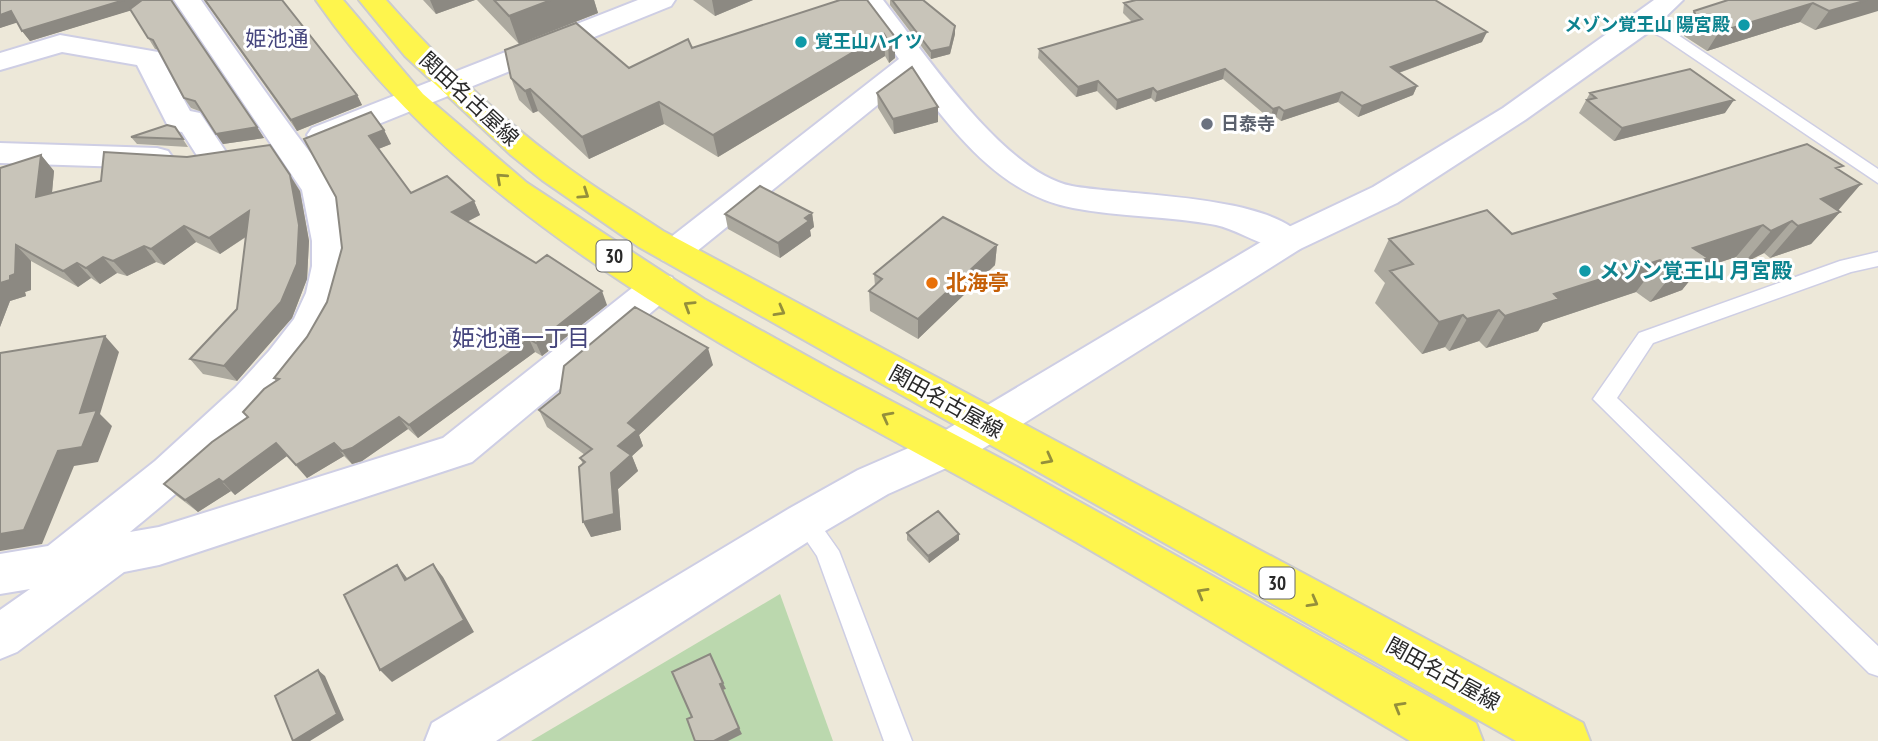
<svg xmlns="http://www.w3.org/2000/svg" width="1878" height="741" viewBox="0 0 1878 741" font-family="'PT Sans Narrow','Noto Sans JP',sans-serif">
<rect width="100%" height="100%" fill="#ede8d9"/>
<!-- cemetery -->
<path fill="#bbd8ae" d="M 780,594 L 833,741 L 531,741 Z"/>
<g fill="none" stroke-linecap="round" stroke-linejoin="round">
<defs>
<path id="service" d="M 1643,18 L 1672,31 L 1878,169 L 1878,183 L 1662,37 L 1638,26 L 1638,20 Z
M 1878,252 L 1878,266 L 1851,272 L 1653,343 L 1617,398 L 1878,646 L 1878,676 L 1869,673 L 1593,399 L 1639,333 L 1840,261 Z
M 805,511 L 813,514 L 839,551 L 912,741 L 884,741 L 817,556 L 793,521 L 797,514 Z"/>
<path id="minor" d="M 174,0 L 201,0 C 232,45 264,90 296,134 C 309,152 327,171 335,191 C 348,222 352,259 343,291 C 317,378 199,475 130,532 L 159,527 L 443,438 L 646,277 L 659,273 L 672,277 L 677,286 L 672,295 L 472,462 L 159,565 L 124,572 L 17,652 L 0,659 L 0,610 L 30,589 L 0,594 L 0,554 L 48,546 L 155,461 L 235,388 L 269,351 L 294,319 L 306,293 L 312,266 L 312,241 L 302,190 Z
M 638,0 L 675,0 L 671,6 L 334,142 L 323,145 L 312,142 L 307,135 L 312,128 Z
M 856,0 L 883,0 C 924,52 1004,173 1072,186 C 1124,196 1277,194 1305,241 L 1300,249 C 1275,256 1243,231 1216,225 C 1169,216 1120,217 1073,208 C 1001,195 954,133 912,77 L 686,260 L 674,264 L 662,260 L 657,252 L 662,244 L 899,59 Z
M 60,35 L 158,52 L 190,111 L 200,113 L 230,158 L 225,165 L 214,168 L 203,165 L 182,132 L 170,130 L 137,65 L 62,52 L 0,70 L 0,53 Z
M 0,143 L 157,148 L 168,151 L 173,158 L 168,165 L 157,168 L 0,163 Z"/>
<path id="tertiary" d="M 1654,0 L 1683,0 L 1653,29 L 1525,120 L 1397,203 L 1300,249 L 1002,437 L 962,461 L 888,494 L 820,534 L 496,741 L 425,741 L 432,723 L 790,508 L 858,470 L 934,437 L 1276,233 L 1373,187 L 1503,108 Z"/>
<path id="primary" d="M 316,0 L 343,0 L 423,94 L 527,183 L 704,299 L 834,371 L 1017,467 L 1476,723 L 1483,741 L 1410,741 C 1268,657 1128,569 984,490 C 749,360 472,226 316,0 Z
M 359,0 L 386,0 C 439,60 499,118 564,165 C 596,189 630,209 663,231 L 1583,723 L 1590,741 L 1516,741 L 639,247 L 542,180 L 511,155 L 405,56 Z"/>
</defs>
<!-- service casing -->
<use href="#service" stroke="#cecee4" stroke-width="3"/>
<!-- minor casing -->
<use href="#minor" stroke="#cecee4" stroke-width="4"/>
<!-- tertiary casing -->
<use href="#tertiary" stroke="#cecee4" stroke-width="4"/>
<!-- primary casing -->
<use href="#primary" stroke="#ccc" stroke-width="4"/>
<!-- service -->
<use href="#service" fill="#fff" fill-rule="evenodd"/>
<!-- minor -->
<use href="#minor" fill="#fff" fill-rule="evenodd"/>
<!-- tertiary -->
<use href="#tertiary" fill="#fff" fill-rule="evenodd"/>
<!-- primary -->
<use href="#primary" fill="#fef54d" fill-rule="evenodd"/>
</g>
<!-- wall -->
<path fill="#aca99f" d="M 0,0 L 173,0 L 172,1 L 264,138 L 223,144 L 202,112 L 191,108 L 184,98 L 159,50 L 155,49 L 131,10 L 30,41 L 22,31 L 17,22 L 0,28 Z
M 204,0 L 282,0 L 357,95 L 362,105 L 297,131 Z
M 423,0 L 475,0 L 436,14 Z
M 477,0 L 594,0 L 598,13 L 519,44 Z
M 693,0 L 753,0 L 715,16 Z
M 840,0 L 895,37 L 895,58 L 889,63 L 885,56 L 718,157 L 664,124 L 589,159 L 538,111 L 533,113 L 519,100 L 511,78 L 629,68 Z
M 890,0 L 923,0 L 955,26 L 955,34 L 950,54 L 931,59 L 890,5 Z
M 1728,0 L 1878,0 L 1815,30 L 1800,22 L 1707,51 L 1684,36 L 1682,30 L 1694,11 Z
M 1124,3 L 1482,42 L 1399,73 L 1417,86 L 1413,95 L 1358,117 L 1338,102 L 1281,121 L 1276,117 L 1270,119 L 1223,79 L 1155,102 L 1151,98 L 1116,110 L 1097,91 L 1076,97 L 1038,58 L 1039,49 L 1132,22 L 1123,13 Z
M 877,93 L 938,122 L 894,134 L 878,108 Z
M 1590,93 L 1725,113 L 1614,141 L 1579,113 Z
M 175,127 L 188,147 L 137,144 L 131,137 Z
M 384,130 L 391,144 L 378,149 L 411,193 L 474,201 L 480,215 L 467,222 L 607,305 L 542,356 L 535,352 L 418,438 L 408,429 L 362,461 L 352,464 L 344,456 L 307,478 L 287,456 L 235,495 L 231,491 L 198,512 L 177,496 L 164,484 L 248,417 L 276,381 L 274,378 L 307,337 L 327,302 Z
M 41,155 L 54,171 L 52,193 L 300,191 L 309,241 L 307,279 L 292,318 L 237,381 L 203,374 L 190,359 L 237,309 L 246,237 L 220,254 L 196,242 L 164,265 L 156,262 L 127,276 L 117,273 L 100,284 L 91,278 L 78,287 L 31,261 L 31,290 L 25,292 L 26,296 L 10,301 L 0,327 L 0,168 Z
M 1839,170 L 1838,210 L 1840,212 L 1811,244 L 1770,258 L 1764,253 L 1744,263 L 1736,257 L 1699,269 L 1682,290 L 1650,302 L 1636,292 L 1543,323 L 1538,331 L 1486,348 L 1479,341 L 1449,351 L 1445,347 L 1422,354 L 1375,303 L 1385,283 L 1374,271 L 1389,239 L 1512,234 Z
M 812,213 L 814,227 L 810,230 L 811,236 L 780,258 L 728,229 L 725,214 Z
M 997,245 L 995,265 L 918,339 L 870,311 L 869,291 L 875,286 L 874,274 Z
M 713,365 L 639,435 L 643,446 L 632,456 L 638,471 L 618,489 L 621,530 L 591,537 L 583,464 L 580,458 L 585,455 L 547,427 L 539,410 Z
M 907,533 L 959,534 L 959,540 L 929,563 L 907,540 Z"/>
<!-- shaded-wall -->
<path fill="#8c8982" d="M 124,0 L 159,0 L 159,2 L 30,41 L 22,31 Z
M 430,0 L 475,0 L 436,14 Z
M 551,0 L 594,0 L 598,13 L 519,44 L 509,16 Z
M 712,0 L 753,0 L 715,16 Z
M 1867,0 L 1878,0 L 1878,11 L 1815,30 L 1829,11 Z
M 1813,3 L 1800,22 L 1707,51 L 1719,32 Z
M 11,11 L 19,22 L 0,28 L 0,15 Z
M 955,26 L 955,34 L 950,54 L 931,59 L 931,51 Z
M 1487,32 L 1482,42 L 1387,77 L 1391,67 Z
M 884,34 L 885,56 L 718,157 L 713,135 Z
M 895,37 L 895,58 L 889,63 L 888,41 Z
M 1225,69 L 1223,79 L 1155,102 L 1157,92 Z
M 1098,81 L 1097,91 L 1076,97 L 1078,87 Z
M 1417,86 L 1413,95 L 1358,117 L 1362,106 Z
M 1153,88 L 1151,98 L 1116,110 L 1117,100 Z
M 530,89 L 538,111 L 533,113 L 525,91 Z
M 1342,92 L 1338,102 L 1281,121 L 1284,111 Z
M 357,95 L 362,105 L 297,131 L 291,120 Z
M 1734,100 L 1725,113 L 1614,141 L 1622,128 Z
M 659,102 L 664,124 L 589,159 L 582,137 Z
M 938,107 L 938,122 L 894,134 L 893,119 Z
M 1279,107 L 1276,117 L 1270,119 L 1273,109 Z
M 257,127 L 264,138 L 223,144 L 216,134 Z
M 384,130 L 391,144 L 376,150 L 369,136 Z
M 41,155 L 54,171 L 50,213 L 36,197 Z
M 290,175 L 300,191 L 309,241 L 307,279 L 292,318 L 237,381 L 224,366 Z
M 1861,184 L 1836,213 L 1840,212 L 1811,244 L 1770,258 L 1821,199 Z
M 474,201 L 480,215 L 458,226 L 452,212 Z
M 249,211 L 260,227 L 220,254 L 209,238 Z
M 812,213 L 814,227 L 810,230 L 811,236 L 780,258 L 778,243 Z
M 1792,221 L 1764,253 L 1744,263 L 1771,231 Z
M 1763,225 L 1736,257 L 1699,269 L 1682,290 L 1650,302 L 1693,248 Z
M 184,226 L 196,242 L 164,265 L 151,249 Z
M 16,245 L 31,261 L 31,290 L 25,292 L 26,296 L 10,301 L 0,327 L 0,283 L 10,276 Z
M 997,245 L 995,265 L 918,339 L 918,319 Z
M 144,246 L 156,262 L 127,276 L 113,261 Z
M 103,257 L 117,273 L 100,284 L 86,268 Z
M 1660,260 L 1636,292 L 1543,323 L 1538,331 L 1486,348 L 1505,316 L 1554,294 Z
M 77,263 L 91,278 L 78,287 L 63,271 Z
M 602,291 L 607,305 L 542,356 L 536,343 Z
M 1499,310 L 1479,341 L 1449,351 L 1467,319 Z
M 1463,315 L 1445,347 L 1422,354 L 1439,322 Z
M 105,336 L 119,352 L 100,414 L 112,426 L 98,462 L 74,466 L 42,544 L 0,551 L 0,534 L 58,451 L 80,413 Z
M 529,339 L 535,352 L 418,438 L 409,425 Z
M 708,348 L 713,365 L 639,435 L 643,446 L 632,456 L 638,471 L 618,489 L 621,530 L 591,537 L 583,522 L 611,473 L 618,446 L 628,423 Z
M 399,417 L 408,429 L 362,461 L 352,464 L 342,451 Z
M 276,443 L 287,456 L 235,495 L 223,482 Z
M 334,443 L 344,456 L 307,478 L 296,465 Z
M 219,479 L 231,491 L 198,512 L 185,500 Z
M 959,534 L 959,540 L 929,563 L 928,556 Z
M 433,564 L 443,577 L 474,632 L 392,682 L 380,670 Z
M 397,565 L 407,578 L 415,593 L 405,580 Z
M 318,670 L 325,676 L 344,720 L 310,741 L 294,741 Z
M 723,683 L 726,689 L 722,690 L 720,684 Z
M 739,728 L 742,734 L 728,741 L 714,741 Z"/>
<!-- building -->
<path fill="#c8c4b9" stroke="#8c8982" stroke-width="2" d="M 0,0 L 124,0 L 22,31 L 11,11 L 0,15 Z
M 142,0 L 171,0 L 257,127 L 216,134 L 195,101 L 184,98 L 153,40 L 148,38 L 130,9 Z
M 205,0 L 282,0 L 357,95 L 291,120 Z
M 494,0 L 551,0 L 509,16 Z
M 840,0 L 867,0 L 895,37 L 888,41 L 884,34 L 713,135 L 659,102 L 582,137 L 530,89 L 525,91 L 511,78 L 505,50 L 576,23 L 629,68 L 688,39 L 692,48 Z
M 892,0 L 923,0 L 955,26 L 950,47 L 931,51 Z
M 1136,0 L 1435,0 L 1487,32 L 1391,67 L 1417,86 L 1362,106 L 1342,92 L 1284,111 L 1279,107 L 1273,109 L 1225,69 L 1157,92 L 1153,88 L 1117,100 L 1098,81 L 1078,87 L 1039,49 L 1142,19 L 1124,3 Z
M 1728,0 L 1867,0 L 1829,11 L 1813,3 L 1719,32 L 1696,17 L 1694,11 Z
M 912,67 L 938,107 L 893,119 L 877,93 Z
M 1690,69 L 1734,100 L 1622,128 L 1587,100 L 1596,98 L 1590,93 Z
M 371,112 L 384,130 L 369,136 L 411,193 L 447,176 L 474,201 L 452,212 L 536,263 L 547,255 L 602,291 L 536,343 L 529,339 L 409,425 L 399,417 L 352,448 L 342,451 L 334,443 L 296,465 L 276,443 L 223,482 L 219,479 L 185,500 L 164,484 L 212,442 L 248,417 L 243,412 L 264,389 L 279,379 L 274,378 L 307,337 L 327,302 L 342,248 L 336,197 L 304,139 Z
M 167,125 L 175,127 L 183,139 L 131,137 Z
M 1807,144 L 1843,166 L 1836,168 L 1861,184 L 1821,199 L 1840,212 L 1798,226 L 1792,221 L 1771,231 L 1763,225 L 1693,248 L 1708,258 L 1675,270 L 1660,260 L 1554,294 L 1559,299 L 1505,316 L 1499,310 L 1467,319 L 1463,315 L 1439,322 L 1390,271 L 1413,264 L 1389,239 L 1487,210 L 1512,234 Z
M 270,145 L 290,175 L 299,225 L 297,264 L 281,302 L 224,366 L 190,359 L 237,309 L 249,211 L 209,238 L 184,226 L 151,249 L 144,246 L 113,261 L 103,257 L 86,268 L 77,263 L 63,271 L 16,245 L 15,274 L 10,276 L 10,280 L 0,283 L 0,168 L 41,155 L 36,197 L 101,181 L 104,152 L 187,157 Z
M 760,186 L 812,213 L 805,218 L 809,221 L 778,243 L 725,214 Z
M 943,217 L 997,245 L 918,319 L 869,291 L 882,279 L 874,274 Z
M 635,307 L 708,348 L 628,423 L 637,430 L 618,446 L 631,455 L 611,473 L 614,514 L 583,522 L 579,467 L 585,462 L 580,458 L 592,449 L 539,410 L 560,393 L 564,366 Z
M 105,336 L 80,413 L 97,410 L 82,447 L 58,451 L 24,530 L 0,534 L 0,353 Z
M 938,511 L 959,534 L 928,556 L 907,533 Z
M 433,564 L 464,620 L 380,670 L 344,595 L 397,565 L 405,580 Z
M 710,654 L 723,683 L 720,684 L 739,728 L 714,741 L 695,741 L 687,719 L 692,717 L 672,672 Z
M 318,670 L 337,714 L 293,741 L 275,696 Z"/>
<!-- one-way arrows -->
<defs><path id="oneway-chevron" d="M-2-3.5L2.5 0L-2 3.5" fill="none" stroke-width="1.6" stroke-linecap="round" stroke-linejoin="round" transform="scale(1.75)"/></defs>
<g stroke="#948f3b">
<use href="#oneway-chevron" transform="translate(501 178) rotate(-138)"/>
<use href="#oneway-chevron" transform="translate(584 194) rotate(34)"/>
<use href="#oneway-chevron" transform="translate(689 306) rotate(-148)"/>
<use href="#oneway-chevron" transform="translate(780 311) rotate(29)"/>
<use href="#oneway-chevron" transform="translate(887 417) rotate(-152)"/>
<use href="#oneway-chevron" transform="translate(1048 459) rotate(28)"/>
<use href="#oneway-chevron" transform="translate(1202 593) rotate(-150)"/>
<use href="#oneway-chevron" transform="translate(1313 602) rotate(29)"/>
<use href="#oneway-chevron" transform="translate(1399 707) rotate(-150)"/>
</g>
<!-- markers -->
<g fill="#0f9aa8" stroke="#fff" stroke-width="2.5">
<circle cx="1744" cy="25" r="7"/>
<circle cx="801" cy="42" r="7"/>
<circle cx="1585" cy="271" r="7"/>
</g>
<circle fill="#6b7280" stroke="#fff" stroke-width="2.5" cx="1207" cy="124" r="7"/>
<circle fill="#e8710a" stroke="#fff" stroke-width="2.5" cx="932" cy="283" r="7"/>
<g text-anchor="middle" stroke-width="6" stroke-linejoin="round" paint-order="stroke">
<!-- far-culture labels -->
<g font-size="18" font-weight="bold" fill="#0d838f" stroke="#fff" text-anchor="end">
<text x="1730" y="31">メゾン覚王山 陽宮殿</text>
<text x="815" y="48" text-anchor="start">覚王山ハイツ</text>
</g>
<!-- far-worship labels -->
<g font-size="18" font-weight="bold" fill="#5b616d" stroke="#fff" text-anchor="start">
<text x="1221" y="130">日泰寺</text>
</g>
<!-- shield labels -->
<g fill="#fff" stroke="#696969" stroke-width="2">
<rect x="596.5" y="240.5" width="35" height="31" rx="5"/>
<rect x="1259.5" y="567.5" width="35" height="31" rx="5"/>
</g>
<g font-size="19" font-weight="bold" fill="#292929">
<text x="614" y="263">30</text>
<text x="1277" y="590">30</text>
</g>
<!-- far-quarter labels -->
<g font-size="21" fill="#45457d" stroke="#fff">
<text x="277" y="46">姫池通</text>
</g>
<!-- street labels -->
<g font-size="21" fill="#292929" stroke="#fff">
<text transform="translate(469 99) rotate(43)" y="7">関田名古屋線</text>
<text transform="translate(946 402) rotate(29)" y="7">関田名古屋線</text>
<text transform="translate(1443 674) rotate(29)" y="7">関田名古屋線</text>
</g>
<!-- culture labels -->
<g font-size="21" font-weight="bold" fill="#0d838f" stroke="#fff" text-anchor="start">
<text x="1599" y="278">メゾン覚王山 月宮殿</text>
</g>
<!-- food labels -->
<g font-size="21" font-weight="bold" fill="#c56008" stroke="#fff" text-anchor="start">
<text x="946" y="290">北海亭</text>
</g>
<!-- neighbourhood labels -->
<g font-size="23" fill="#45457d" stroke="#fff">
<text x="521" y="346">姫池通一丁目</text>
</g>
</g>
</svg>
